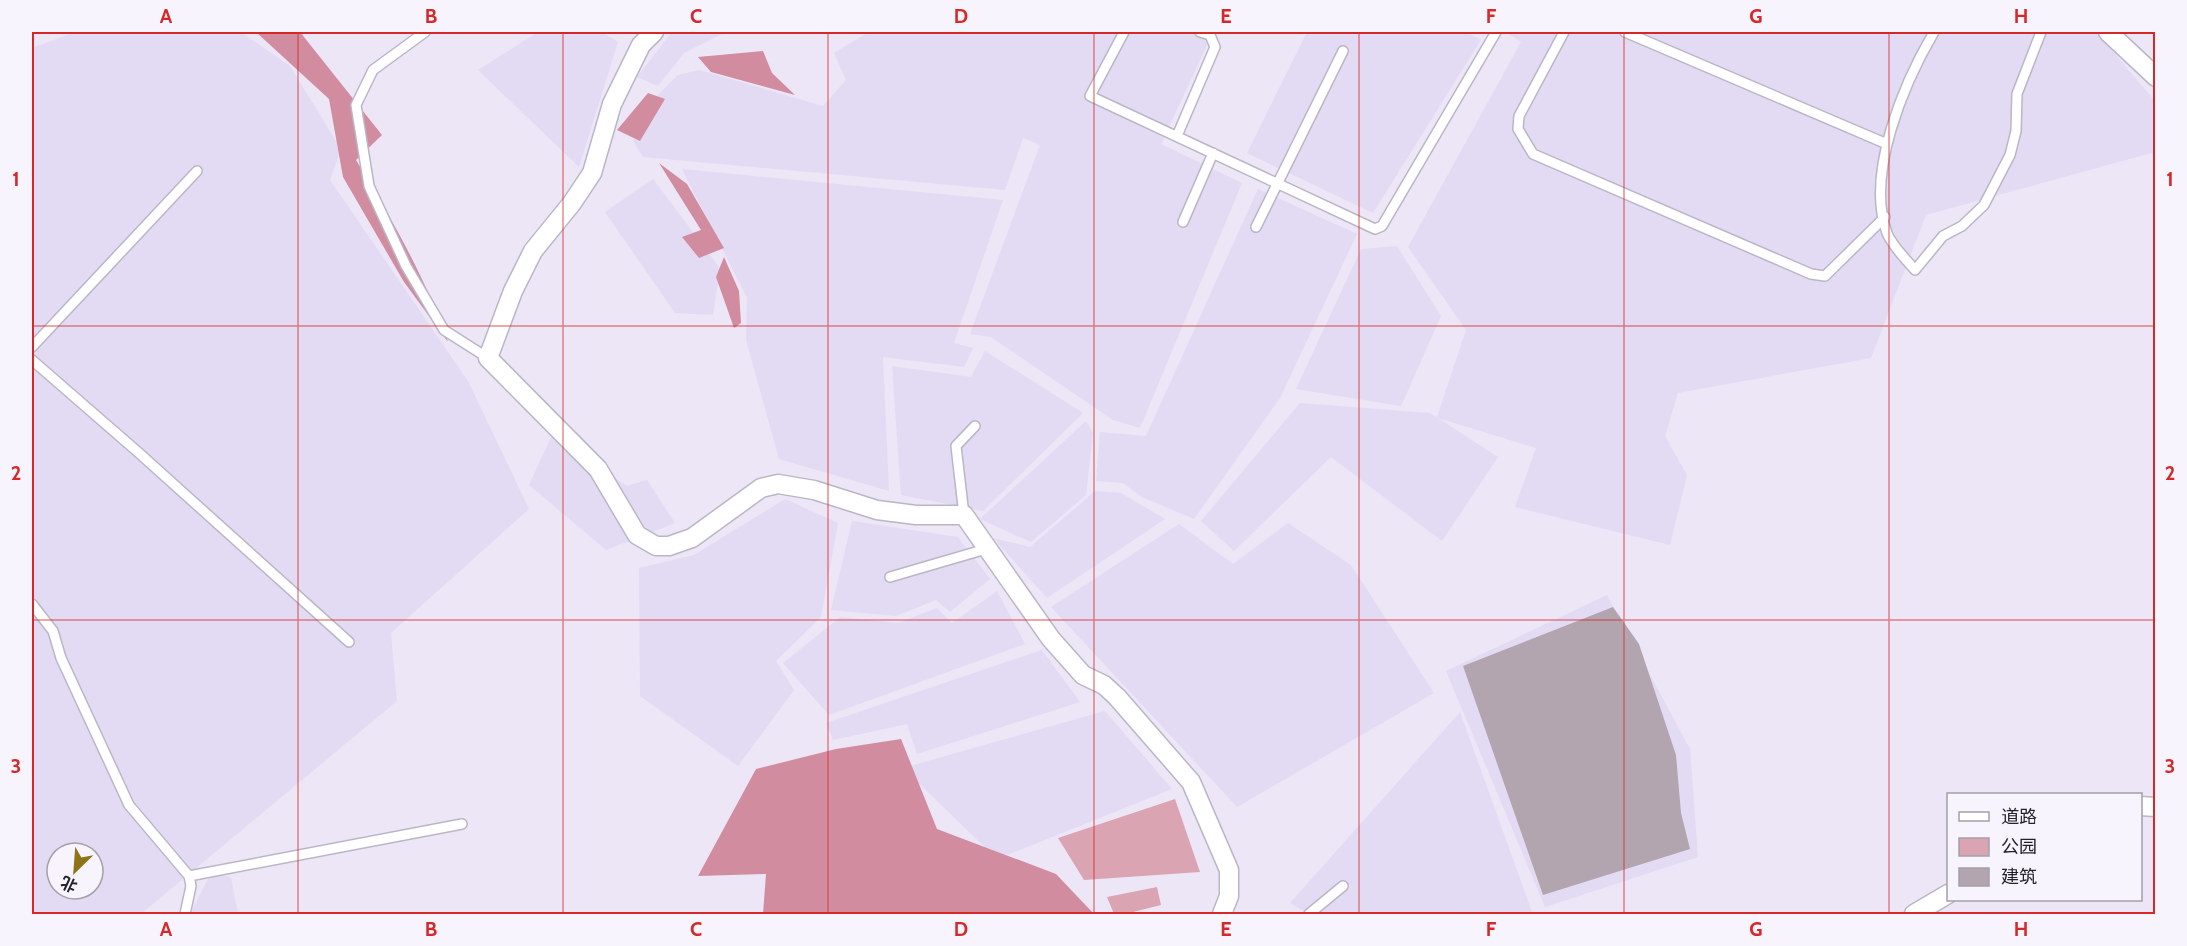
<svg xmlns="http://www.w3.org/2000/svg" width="2187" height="946" viewBox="0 0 2187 946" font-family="Cabin,'Noto Sans SC',sans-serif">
<rect width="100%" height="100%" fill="#ece6f7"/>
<!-- built -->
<path fill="#e3dbf3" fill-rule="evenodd" d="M 76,32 L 241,32 L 290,66 L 341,149 L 330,180 L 468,381 L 529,509 L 391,633 L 397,701 L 141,914 L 32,914 L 32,48 ZM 57,853 L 93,853 L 93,889 L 57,889 Z
M 538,32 L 602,32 L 618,42 L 579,167 L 478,70 Z
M 672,32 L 726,32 L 684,53 L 658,86 L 637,77 Z
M 869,32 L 1213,32 L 1161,144 L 1242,183 L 1140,428 L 1113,420 L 991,337 L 970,334 L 1040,145 L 1023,138 L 1005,190 L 643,157 L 633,141 L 650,103 L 678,75 L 699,70 L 823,106 L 846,80 L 834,53 Z
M 1307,32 L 1466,32 L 1481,40 L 1373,213 L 1247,153 Z
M 1506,32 L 2096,32 L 2155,101 L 2155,152 L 1926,215 L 1871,358 L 1678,393 L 1665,436 L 1687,475 L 1670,545 L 1515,507 L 1536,448 L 1438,418 L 1498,457 L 1442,541 L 1331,457 L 1234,551 L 1201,521 L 1300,403 L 1429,413 L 1437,417 L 1466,330 L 1408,247 L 1521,42 Z
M 682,169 L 1003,200 L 954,343 L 973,348 L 964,367 L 883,357 L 889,491 L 779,459 L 746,340 L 747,298 Z
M 653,179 L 720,268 L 713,315 L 675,313 L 605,212 Z
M 1258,189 L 1357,234 L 1280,398 L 1194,519 L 1142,497 L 1123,483 L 1096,481 L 1100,432 L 1146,436 Z
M 1397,246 L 1441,316 L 1401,406 L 1296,389 L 1361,249 Z
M 985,351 L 1083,413 L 983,511 L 901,495 L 892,366 L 971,377 Z
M 1086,421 L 1093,433 L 1086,495 L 1031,542 L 980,519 Z
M 552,435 L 627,486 L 647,480 L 675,523 L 606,550 L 529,485 Z
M 1095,491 L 1121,493 L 1165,519 L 1047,598 L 993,538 L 1030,547 Z
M 785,499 L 838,523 L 821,617 L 776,661 L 794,690 L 738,766 L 640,696 L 639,568 L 694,555 Z
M 852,521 L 958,537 L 990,579 L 950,612 L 936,600 L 896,616 L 831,610 Z
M 1288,523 L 1351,565 L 1434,693 L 1237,807 L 1051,607 L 1179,524 L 1233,564 Z
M 997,591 L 1025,644 L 829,715 L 783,663 L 840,617 L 898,623 L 937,608 L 952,623 Z
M 1607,595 L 1690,749 L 1698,857 L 1545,907 L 1446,671 Z
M 1042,650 L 1080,702 L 917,754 L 907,724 L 833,740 L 826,723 Z
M 1105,711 L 1172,789 L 997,859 L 903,768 Z
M 1460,712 L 1532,912 L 1528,914 L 1308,914 L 1290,903 Z
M 212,871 L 231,878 L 238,914 L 190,914 Z"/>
<!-- green -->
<path fill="#dba4b3" d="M 1175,799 L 1200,872 L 1084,880 L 1058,838 Z
M 1157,887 L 1161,905 L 1125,914 L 1114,914 L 1107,897 Z"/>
<!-- forest -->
<path fill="#d28c9f" d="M 256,32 L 300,32 L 382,135 L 356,160 C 392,219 425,277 448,342 L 404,282 L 343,177 L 329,99 Z
M 763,51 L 772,73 L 795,95 L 711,72 L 698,57 Z
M 648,93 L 665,99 L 640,141 L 617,130 Z
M 659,163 L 687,184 L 724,248 L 699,258 L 682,237 L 701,230 Z
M 724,257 L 739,291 L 741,323 L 734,328 L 716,277 Z
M 901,739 L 937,829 L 1056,874 L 1094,914 L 763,914 L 766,874 L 698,876 L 756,769 L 836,749 Z"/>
<!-- building -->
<path fill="#b3a5b0" d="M 1613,607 L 1639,644 L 1676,755 L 1681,813 L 1690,849 L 1543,895 L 1463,666 Z"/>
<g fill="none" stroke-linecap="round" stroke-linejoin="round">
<defs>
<path id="lane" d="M 425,32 L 373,70 L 356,105 L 369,186 L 406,266 L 444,330 L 488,358
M 1124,32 L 1090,96 L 1375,229 L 1382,226 L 1496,32
M 1564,32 L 1519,116 L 1518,129 L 1533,154 L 1811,274 L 1825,276 L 1885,217
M 1625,32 L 1887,144
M 1934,32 C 1904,83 1865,174 1887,233 C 1892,246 1906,259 1915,270 L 1943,236 L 1962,226 L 1984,205 L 2010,155 L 2016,131 L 2017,94 L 2041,32
M 1177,136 L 1215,47 L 1210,35 L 1200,32
M 1183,222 L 1213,153
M 1256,227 L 1343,51
M 32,347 L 197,171
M 32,360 L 139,453 L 349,642
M 964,515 L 956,446 L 975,426
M 890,577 L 986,549
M 32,604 L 53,631 L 61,658 L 129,805 L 189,876 L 191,886 L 185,914
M 189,876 L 462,824
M 1309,914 L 1343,886"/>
<path id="street" d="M 654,32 L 641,45 L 612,104 L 592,173 L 572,203 L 533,251 L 513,291 L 488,358 L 598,469 L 637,535 L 656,546 L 669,546 L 692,538 L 761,488 L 778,484 L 814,490 L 877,510 L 916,515 L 964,515 L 1051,639 L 1083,675 L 1104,685 L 1117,697 L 1191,782 L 1229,870 L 1229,896 L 1222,914
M 2108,32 L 2156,77
M 2140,806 L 2156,807
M 1914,914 L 1948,894"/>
</defs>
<!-- lane casing -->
<use href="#lane" stroke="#bbb6c6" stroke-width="12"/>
<!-- street casing -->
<use href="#street" stroke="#bbb6c6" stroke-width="21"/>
<!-- lane -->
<use href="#lane" stroke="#fff" stroke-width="9"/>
<!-- street -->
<use href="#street" stroke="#fff" stroke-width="18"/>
</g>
<!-- grid -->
<path fill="none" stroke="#d62828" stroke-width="1.5" stroke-opacity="0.55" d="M 298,32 L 298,914M 563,32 L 563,914M 828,32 L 828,914M 1094,32 L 1094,914M 1359,32 L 1359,914M 1624,32 L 1624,914M 1889,32 L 1889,914M 32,326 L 2156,326M 32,620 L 2156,620"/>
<!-- border -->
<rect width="2187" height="946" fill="none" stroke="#f8f4fe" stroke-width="66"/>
<!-- legend -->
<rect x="1947" y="793" width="195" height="108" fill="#f8f4fe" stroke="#a3a0a8" stroke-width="1.5"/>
<rect x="1959" y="812" width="30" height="9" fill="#ffffff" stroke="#a3a0a8" stroke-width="1.5"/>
<text x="2001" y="823" font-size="18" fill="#242228">道路</text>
<rect x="1959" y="838" width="30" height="18" fill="#dba4b3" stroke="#a3a0a8" stroke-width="1.5"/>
<text x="2001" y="853" font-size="18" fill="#242228">公园</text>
<rect x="1959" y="868" width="30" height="18" fill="#b3a5b0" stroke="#a3a0a8" stroke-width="1.5"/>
<text x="2001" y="883" font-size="18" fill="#242228">建筑</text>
<!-- north arrow -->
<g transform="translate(75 871) rotate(205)"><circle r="28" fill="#f8f4fe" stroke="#a3a0a8" stroke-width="1.5"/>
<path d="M0-4.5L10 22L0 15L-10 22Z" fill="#8d7216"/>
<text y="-9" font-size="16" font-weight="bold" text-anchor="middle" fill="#242228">北</text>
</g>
<rect x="33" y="33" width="2121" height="880" fill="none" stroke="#d62828" stroke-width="2"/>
<g font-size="20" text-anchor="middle" font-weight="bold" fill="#d62828">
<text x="166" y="23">A</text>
<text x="431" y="23">B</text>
<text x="696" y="23">C</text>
<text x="961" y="23">D</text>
<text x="1226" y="23">E</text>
<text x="1491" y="23">F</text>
<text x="1756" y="23">G</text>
<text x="2021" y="23">H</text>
<text x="16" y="186">1</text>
<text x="2170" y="186">1</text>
<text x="16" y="480">2</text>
<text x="2170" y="480">2</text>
<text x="16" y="773">3</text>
<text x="2170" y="773">3</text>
<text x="166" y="936">A</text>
<text x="431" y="936">B</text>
<text x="696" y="936">C</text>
<text x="961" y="936">D</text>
<text x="1226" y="936">E</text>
<text x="1491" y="936">F</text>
<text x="1756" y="936">G</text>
<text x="2021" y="936">H</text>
</g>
</svg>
